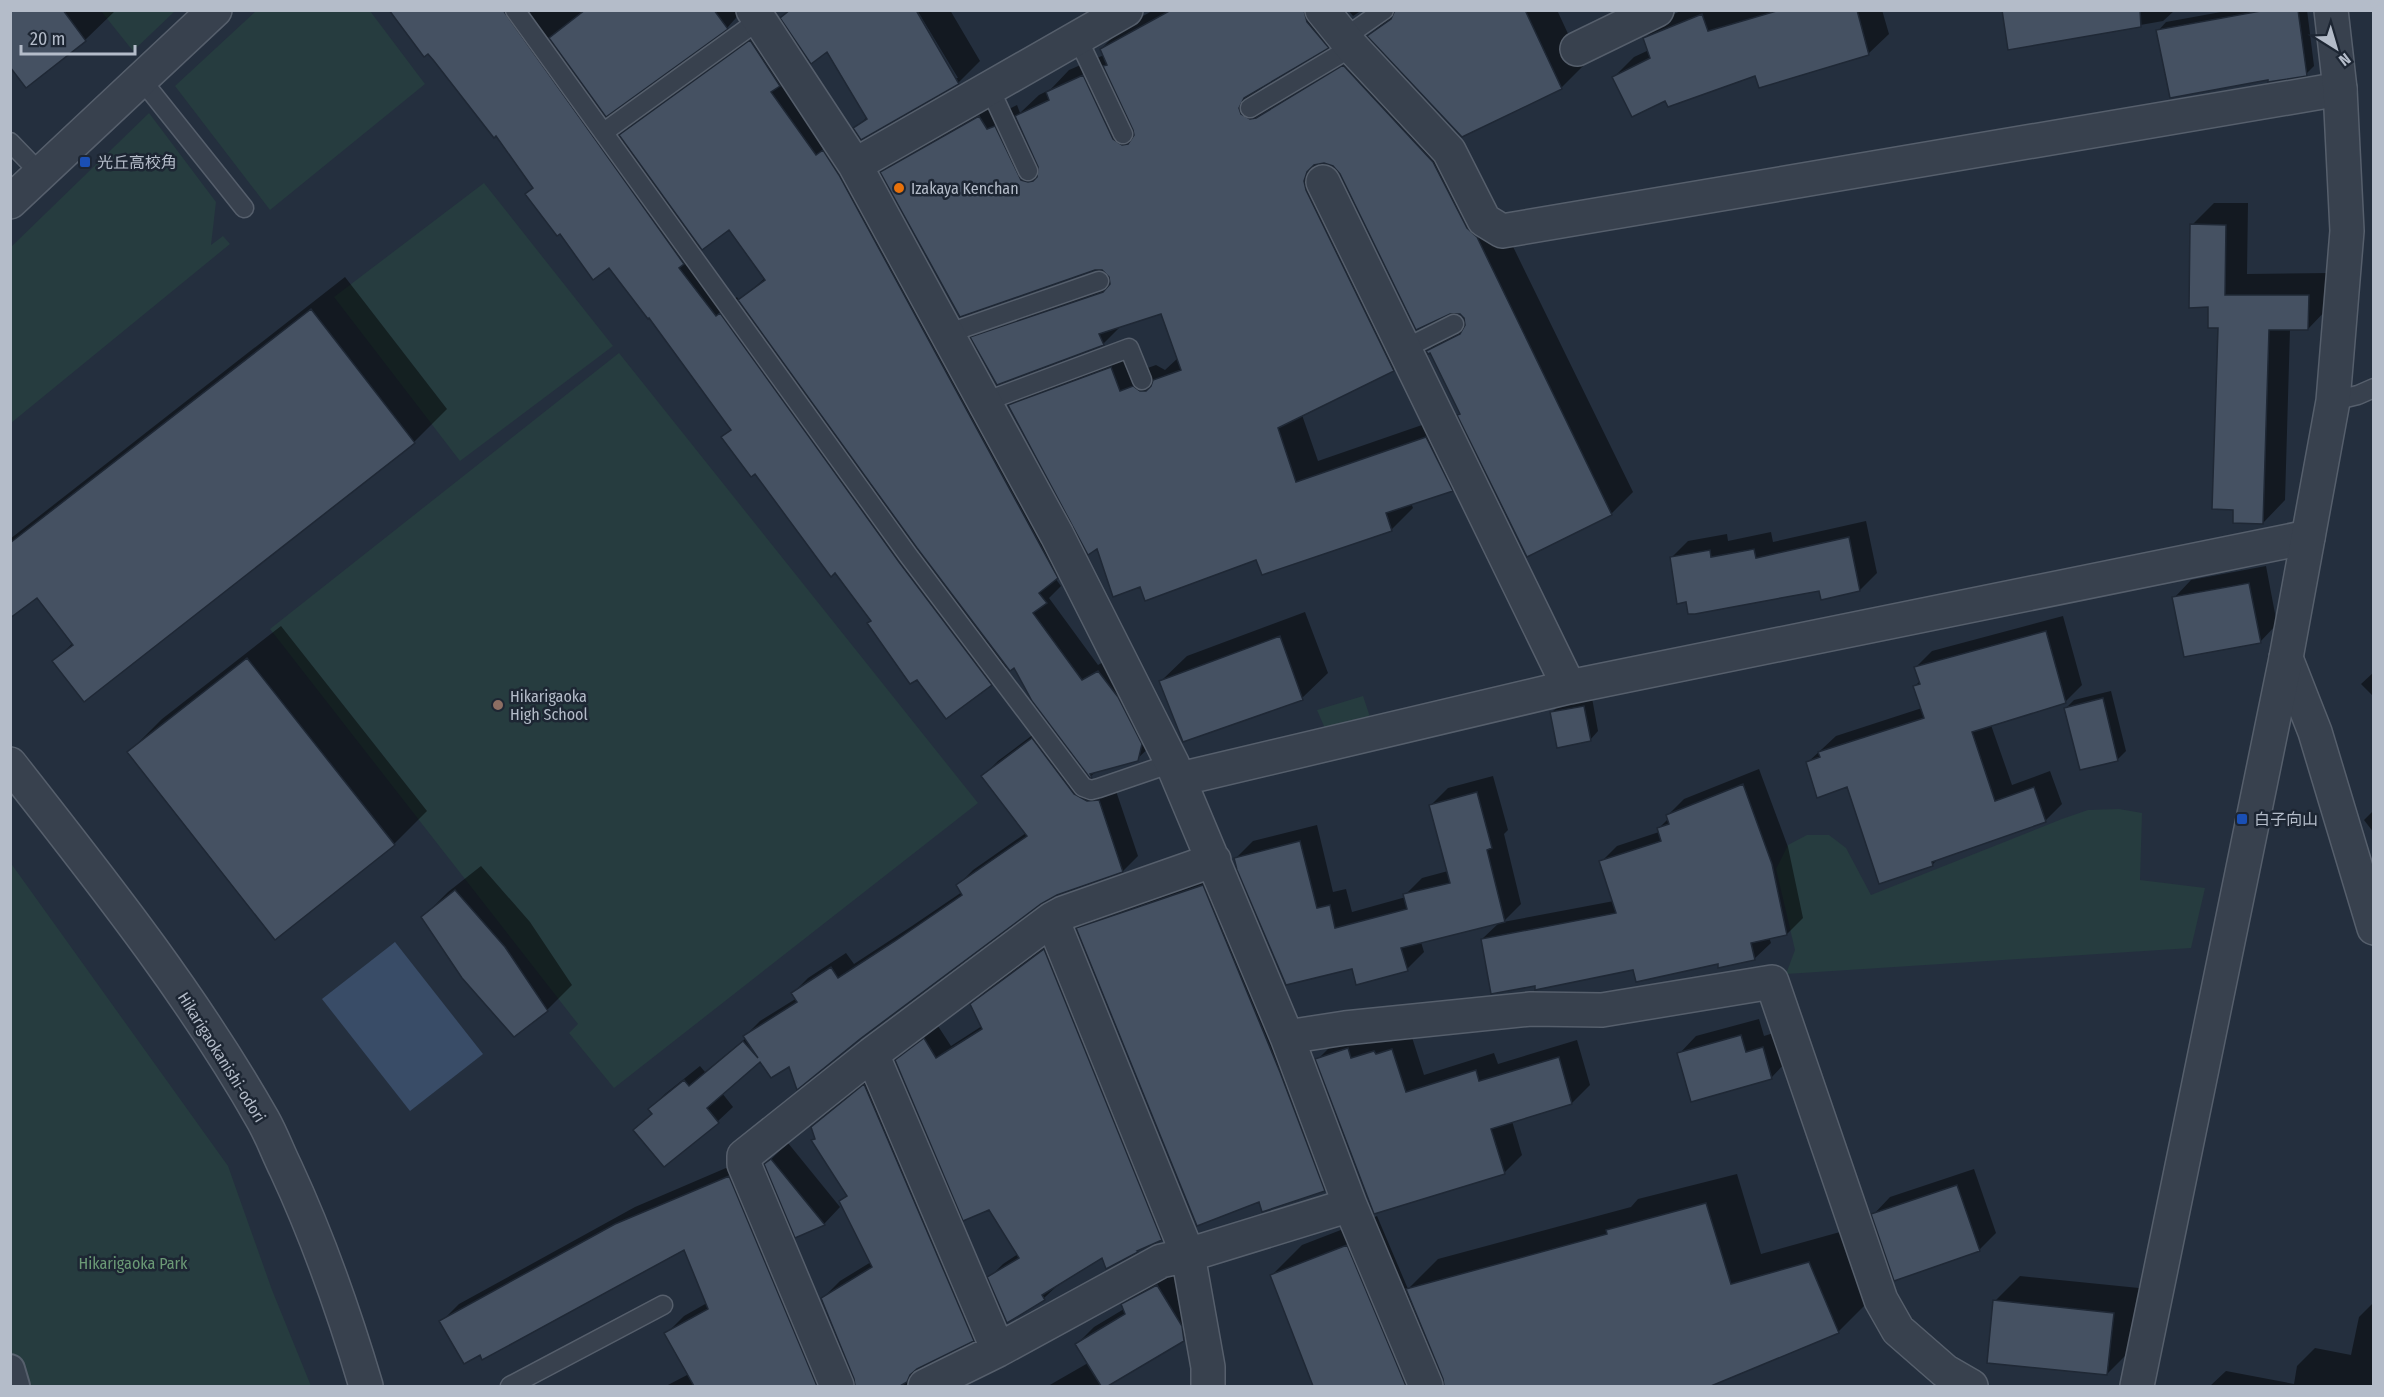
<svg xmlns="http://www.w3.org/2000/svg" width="2384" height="1397" viewBox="0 0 2384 1397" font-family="'Fira Sans Condensed','Noto Sans JP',sans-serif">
<rect width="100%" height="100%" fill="#242f3e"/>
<!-- green -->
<path fill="#263c3f" d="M 101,11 L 175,11 L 133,51 Z
M 256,11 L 370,11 L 425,84 L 270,210 L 175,86 Z
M 149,113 L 216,202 L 211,245 L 223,236 L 230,244 L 11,423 L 11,247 Z
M 484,183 L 613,346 L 460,461 L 334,297 Z
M 619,353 L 978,803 L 614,1088 L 569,1033 L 578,1024 L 270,629 Z
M 1363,696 L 1372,723 L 1327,733 L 1317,710 Z
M 2119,809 L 2142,813 L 2140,880 L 2205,888 L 2191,948 L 1786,974 L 1795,950 L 1776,869 L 1788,845 L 1807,835 L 1829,835 L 1846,848 L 1871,895 L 2062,819 L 2088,810 Z
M 10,862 L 228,1166 L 272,1290 L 311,1386 L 11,1386 Z"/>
<!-- water -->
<path fill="#394c67" d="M 395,942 L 483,1054 L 410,1111 L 322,999 Z"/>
<!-- shadow -->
<path fill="#0007" fill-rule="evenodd" d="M 10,10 L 115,11 L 85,40 L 27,86 Z
M 391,10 L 743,10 L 727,28 L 606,115 L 620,136 L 636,120 L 766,26 L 1072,562 L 1055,578 L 1061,586 L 1049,598 L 1098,665 L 1114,656 L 1153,744 L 1137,759 L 1098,770 L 1091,776 L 1014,666 L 1008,666 L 991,684 L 872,620 L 756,472 L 723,438 L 732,429 L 650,316 L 610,266 L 561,232 L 527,194 L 534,187 L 497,134 ZM 730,228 L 765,278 L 739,301 L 737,297 L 733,300 L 696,250 Z
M 785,10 L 914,10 L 954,78 L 958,78 L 917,10 L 950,10 L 980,61 L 958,83 L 861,138 L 855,129 L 868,116 L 828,49 Z
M 1154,10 L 1338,10 L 1349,25 L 1328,47 L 1261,87 L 1266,96 L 1366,44 L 1498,216 L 1633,492 L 1611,514 L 1461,413 L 1431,351 L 1428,351 L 1450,329 L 1466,321 L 1465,318 L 1341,173 L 1334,165 L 1326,163 L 1415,348 L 1393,370 L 1302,415 L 1318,461 L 1448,416 L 1474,468 L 1452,490 L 1411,503 L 1413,508 L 1391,530 L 1141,585 L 1097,547 L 1009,406 L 1031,384 L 1133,346 L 1142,370 L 1156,365 L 1165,370 L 1178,358 L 1162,312 L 1122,325 L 1103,344 L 972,338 L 994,316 L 1110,276 L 1102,269 L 882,172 L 904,151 L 1001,95 L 1009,109 L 1017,105 L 1020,113 L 1039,95 L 1051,89 L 1069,70 L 1104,55 L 1101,49 L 1123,27 Z
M 1348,10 L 1362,10 L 1353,16 Z
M 1395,10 L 1557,10 L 1583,66 L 1561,88 L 1369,36 Z
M 1683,10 L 1882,10 L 1889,34 L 1868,54 L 1756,74 L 1666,99 L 1614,77 L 1634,57 L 1649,50 L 1645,38 L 1665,18 Z
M 2003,10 L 2173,10 L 2174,11 L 2163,21 L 2010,48 Z
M 2232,10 L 2307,10 L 2314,66 L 2306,74 L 2158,31 L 2166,22 Z
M 2214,203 L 2248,203 L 2247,274 L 2330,273 L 2330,306 L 2308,329 L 2290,329 L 2285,500 L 2263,523 L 2219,326 L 2209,306 L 2192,225 Z
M 345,277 L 447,409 L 414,442 L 84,700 L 54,661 L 74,642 L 37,596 L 10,604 L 10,539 Z
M 1866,521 L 1877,573 L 1860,590 L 1820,589 L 1671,558 L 1688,541 L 1727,534 L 1728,541 L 1771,532 L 1773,542 Z
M 2266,566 L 2277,624 L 2260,642 L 2174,598 L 2191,580 Z
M 1305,612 L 1328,673 L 1302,698 L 1161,681 L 1187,656 Z
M 2063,616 L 2082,685 L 2065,702 L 1991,725 L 2012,785 L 2050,771 L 2062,804 L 2045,821 L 1940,857 L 1932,865 L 1848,785 L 1807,763 L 1836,736 L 1922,708 L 1915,686 L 1920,681 L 1916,667 L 1932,651 Z
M 281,626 L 427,811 L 394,844 L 129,752 L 162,719 Z
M 2374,672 L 2374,697 L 2361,684 Z
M 2111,691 L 2126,751 L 2118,759 L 2081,769 L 2066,708 L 2074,700 Z
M 1592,698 L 1598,731 L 1590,740 L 1551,713 L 1560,705 Z
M 1047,724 L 1089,779 L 1103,786 L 1114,785 L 1138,856 L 1123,871 L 1056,894 L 790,1064 L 760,1059 L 722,1093 L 733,1107 L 718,1121 L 664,1165 L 635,1130 L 653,1113 L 650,1109 L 665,1094 L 700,1066 L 705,1072 L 746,1038 L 745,1036 L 760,1021 L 797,998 L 793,993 L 808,978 L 846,953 L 854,964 L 912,926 L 962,892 L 958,885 L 973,870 L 1026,833 L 983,776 L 998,761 Z
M 1759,769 L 1788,847 L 1803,918 L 1787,934 L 1769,937 L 1771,943 L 1754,959 L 1634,969 L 1536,985 L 1482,939 L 1500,922 L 1421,942 L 1424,952 L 1407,969 L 1353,967 L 1236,858 L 1253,841 L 1317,825 L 1333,892 L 1346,889 L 1352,912 L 1406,897 L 1405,895 L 1422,878 L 1448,871 L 1431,805 L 1448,788 L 1493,776 L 1508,830 L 1504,834 L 1521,904 L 1503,922 L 1614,901 L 1601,862 L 1617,846 L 1659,832 L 1658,829 L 1669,818 L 1668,815 L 1684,799 Z
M 2374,810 L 2374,833 L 2364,820 Z
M 481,866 L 530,922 L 572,985 L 547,1010 L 423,917 L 448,892 Z
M 1219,871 L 1339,1174 L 1324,1190 L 1260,1200 L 1078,929 L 1093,913 Z
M 1058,936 L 1175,1225 L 1161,1239 L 1141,1247 L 1102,1256 L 1058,1285 L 1044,1298 L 1008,1321 L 989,1278 L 1003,1264 L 1018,1254 L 897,1061 L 911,1047 L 938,1026 L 951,1046 L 982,1026 L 972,1004 L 986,990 Z
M 1759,1019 L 1764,1036 L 1780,1031 L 1788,1060 L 1771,1078 L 1679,1054 L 1696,1036 Z
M 1410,1031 L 1424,1075 L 1494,1053 L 1498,1064 L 1577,1040 L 1590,1085 L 1572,1103 L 1512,1121 L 1522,1155 L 1504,1173 L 1317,1060 L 1336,1041 Z
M 883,1068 L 991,1322 L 973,1340 L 924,1365 L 926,1377 L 940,1386 L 857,1386 L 856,1379 L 822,1299 L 840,1281 L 871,1262 L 841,1201 L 848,1195 L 813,1141 L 816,1137 L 812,1127 L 831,1109 Z
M 788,1143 L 840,1207 L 824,1224 L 766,1164 Z
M 747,1159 L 851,1386 L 666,1386 L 689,1374 L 666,1334 L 684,1316 L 707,1303 L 685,1248 L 481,1353 L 441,1322 L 459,1304 L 635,1207 Z
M 1974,1169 L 1996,1233 L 1979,1250 L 1873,1215 L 1890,1197 Z
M 1737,1174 L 1761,1254 L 1840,1232 L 1868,1302 L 1838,1332 L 1708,1386 L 1315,1386 L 1272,1275 L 1302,1245 L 1377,1216 L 1408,1289 L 1438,1259 L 1631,1207 L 1638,1199 Z
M 1175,1268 L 1201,1322 L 1183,1340 L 1107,1386 L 1048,1386 L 1088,1363 L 1077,1344 L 1094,1327 L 1124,1309 L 1122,1305 L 1140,1287 Z
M 2020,1276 L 2139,1288 L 2133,1348 L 2107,1374 L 1995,1301 Z
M 2374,1302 L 2374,1386 L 2210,1386 L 2226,1371 L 2294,1384 L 2297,1366 L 2315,1348 L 2351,1355 L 2359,1317 Z"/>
<!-- building -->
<path fill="#455162" stroke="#1f2835" stroke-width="1.5" d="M 10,10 L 63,10 L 86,41 L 26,88 L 10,67 Z
M 389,10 L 503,10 L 684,264 L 679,268 L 716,316 L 720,313 L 899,562 L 992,685 L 946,719 L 917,680 L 910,684 L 867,623 L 871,621 L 835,573 L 831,577 L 755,474 L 751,477 L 721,437 L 731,430 L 649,318 L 648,319 L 609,268 L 593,280 L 560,234 L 557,236 L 525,194 L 533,188 L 496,136 L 494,138 L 434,61 L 428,54 L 424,57 Z
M 585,10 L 714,10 L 728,29 L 606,117 L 549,38 Z
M 790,10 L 916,10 L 959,84 L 861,140 L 853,128 L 867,119 L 827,52 L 811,64 L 780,18 Z
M 1171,10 L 1304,10 L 1307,22 L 1329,48 L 1244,98 L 1239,108 L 1241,114 L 1250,119 L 1256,118 L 1343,65 L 1433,162 L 1467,228 L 1477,237 L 1612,515 L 1527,557 L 1457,415 L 1460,414 L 1430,353 L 1428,354 L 1426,351 L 1460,334 L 1465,325 L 1464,318 L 1460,314 L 1450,314 L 1416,330 L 1340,174 L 1333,166 L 1324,163 L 1314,165 L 1307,172 L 1304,181 L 1306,190 L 1394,371 L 1278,428 L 1296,482 L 1426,437 L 1453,491 L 1386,513 L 1392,531 L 1262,575 L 1256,560 L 1145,601 L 1140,587 L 1113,597 L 1097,549 L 1088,555 L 1008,405 L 1111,367 L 1120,391 L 1133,386 L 1140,391 L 1146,391 L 1151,386 L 1153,380 L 1181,370 L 1161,314 L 1099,334 L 1104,345 L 997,385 L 970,337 L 1103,292 L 1110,284 L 1109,277 L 1102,270 L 1095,270 L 960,317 L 880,172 L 979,116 L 987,129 L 995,126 L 1021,180 L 1028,182 L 1033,181 L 1037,177 L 1038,167 L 1015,116 L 1049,100 L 1046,92 L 1083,75 L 1113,139 L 1122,145 L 1128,144 L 1134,135 L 1133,130 L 1103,66 L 1107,65 L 1100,49 Z
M 1395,10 L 1525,10 L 1562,89 L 1462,137 L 1367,36 L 1391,19 Z
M 1780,10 L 1857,10 L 1869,55 L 1759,88 L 1755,76 L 1668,107 L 1665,101 L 1632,117 L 1612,77 L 1650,58 L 1643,38 L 1702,14 L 1708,31 Z
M 2002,10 L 2140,10 L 2141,27 L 2008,50 Z
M 2266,10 L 2298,10 L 2307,76 L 2268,82 L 2268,80 L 2170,98 L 2156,30 Z
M 750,40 L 780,86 L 771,92 L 816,155 L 823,150 L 839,175 L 1058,578 L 1039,593 L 1047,603 L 1033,613 L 1082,680 L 1098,671 L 1118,697 L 1142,744 L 1138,761 L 1090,774 L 1092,778 L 1090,778 L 1032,701 L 1014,668 L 1010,671 L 917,548 L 738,300 L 765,280 L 729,230 L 702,250 L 619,135 Z
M 2190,224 L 2226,225 L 2225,295 L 2309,295 L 2308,330 L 2269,330 L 2263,524 L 2233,523 L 2233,510 L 2212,509 L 2218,328 L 2208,328 L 2208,307 L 2189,308 Z
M 311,309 L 415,443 L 84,702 L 52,661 L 73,645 L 37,598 L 10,618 L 10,543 Z
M 1849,537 L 1860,591 L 1821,600 L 1819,591 L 1695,614 L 1688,614 L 1686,602 L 1677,604 L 1670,557 L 1710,550 L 1711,557 L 1754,549 L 1756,558 Z
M 2249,583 L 2261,643 L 2184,657 L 2172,597 Z
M 2046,631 L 2066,703 L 1972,732 L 1995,801 L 2034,787 L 2046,822 L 1932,862 L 1933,866 L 1879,884 L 1847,787 L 1817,798 L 1806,762 L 1820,757 L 1818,752 L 1924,718 L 1913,686 L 1920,684 L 1914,667 Z
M 1280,636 L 1303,700 L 1183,742 L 1159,681 Z
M 247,658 L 395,845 L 275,940 L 127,752 Z
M 2103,698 L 2118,761 L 2080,770 L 2064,708 Z
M 1584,706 L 1591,741 L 1557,748 L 1550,712 Z
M 1032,738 L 1074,794 L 1087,801 L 1099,800 L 1123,872 L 1057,895 L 1041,904 L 860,1039 L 797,1090 L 789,1067 L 771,1078 L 760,1062 L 707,1108 L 719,1123 L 664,1167 L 633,1130 L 652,1114 L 648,1109 L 684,1080 L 689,1086 L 743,1041 L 758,1058 L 743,1036 L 797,1002 L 791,993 L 831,967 L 838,978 L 895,941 L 962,895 L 956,885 L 1027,836 L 981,776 Z
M 1743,784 L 1772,864 L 1787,935 L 1751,943 L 1755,960 L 1718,968 L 1718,964 L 1636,982 L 1633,970 L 1535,990 L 1535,986 L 1491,994 L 1481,939 L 1616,913 L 1599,861 L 1661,841 L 1657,828 L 1669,824 L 1666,815 Z
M 1477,792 L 1492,848 L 1487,850 L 1505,922 L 1401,948 L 1408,971 L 1356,985 L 1352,969 L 1286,985 L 1237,870 L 1234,858 L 1300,841 L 1317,908 L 1330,905 L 1335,928 L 1407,909 L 1403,894 L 1450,883 L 1429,805 Z
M 1203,885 L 1280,1072 L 1325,1191 L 1262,1212 L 1259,1202 L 1197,1226 L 1076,928 Z
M 455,890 L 505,947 L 548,1011 L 514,1037 L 462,978 L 421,917 Z
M 1044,949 L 1162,1240 L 1137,1251 L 1138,1252 L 1106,1269 L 1102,1258 L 1042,1295 L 1045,1300 L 1007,1323 L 987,1277 L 1019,1258 L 989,1210 L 963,1221 L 895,1060 L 924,1038 L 936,1058 L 982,1029 L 970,1004 Z
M 1741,1035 L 1746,1052 L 1763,1047 L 1772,1079 L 1691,1102 L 1677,1053 Z
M 1348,1048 L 1351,1058 L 1374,1051 L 1376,1054 L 1392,1049 L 1406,1092 L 1476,1070 L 1479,1081 L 1559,1057 L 1572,1104 L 1491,1129 L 1505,1174 L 1374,1214 L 1315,1059 Z
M 864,1084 L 974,1341 L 917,1369 L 910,1375 L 907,1382 L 900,1386 L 855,1386 L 854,1379 L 821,1298 L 872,1267 L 839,1201 L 847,1196 L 811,1140 L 815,1139 L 811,1127 Z
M 771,1159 L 825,1225 L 795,1238 L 764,1164 Z
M 729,1176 L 817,1386 L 694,1386 L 664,1333 L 708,1309 L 684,1250 L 482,1360 L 480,1355 L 464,1364 L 439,1321 L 615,1224 Z
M 1957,1185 L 1980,1251 L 1894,1281 L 1871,1214 Z
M 1706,1203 L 1731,1284 L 1809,1262 L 1839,1333 L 1711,1386 L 1444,1386 L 1443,1379 L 1406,1289 L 1607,1234 L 1606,1230 Z
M 1347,1245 L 1406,1386 L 1313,1386 L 1270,1275 Z
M 1157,1285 L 1182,1326 L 1184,1341 L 1108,1386 L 1101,1386 L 1075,1344 L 1125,1314 L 1121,1304 Z
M 1993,1300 L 2114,1313 L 2107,1375 L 1987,1363 Z"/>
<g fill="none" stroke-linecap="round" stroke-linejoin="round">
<defs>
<path id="service" d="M 515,10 L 908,555 L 1083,787 L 1091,790 L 1099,788 L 1172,763
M 1344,38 L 1384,10
M 1078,39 L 1123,134
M 141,79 L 244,208
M 990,89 L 1028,171
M 1250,108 L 1352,47
M 604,132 L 759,20
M 10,142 L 40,173
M 946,334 L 1099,281
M 1404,349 L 1454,324
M 2333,401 L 2358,395 L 2374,388
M 984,402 L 1129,348 L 1142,380
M 510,1386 L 663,1305"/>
<path id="pedestrian" d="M 10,1369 L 15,1386"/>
<path id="minor" d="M 753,10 L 855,165 L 1057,535 L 1172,763 L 1287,1037 L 1350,1205 L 1188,1255 L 1161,1261 L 998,1350 L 925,1386
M 1322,10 L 1352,47 L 1449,151 L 1484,220 L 1502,231 L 2340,89
M 1577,49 L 1657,10
M 855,165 L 1126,10
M 1323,182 L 1569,687
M 2286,658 L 2315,732 L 2374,928
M 1180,779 L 1569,687 L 2308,537
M 1287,1037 L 1345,1028 L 1531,1009 L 1602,1010 L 1772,982 L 1881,1300 L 1898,1330 L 1945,1371 L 1971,1386
M 872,1054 L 1052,919
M 1350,1205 L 1426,1386
M 837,1386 L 744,1164 L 744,1156 L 872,1054 L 998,1350
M 1208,1386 L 1208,1367 L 1188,1255 L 1052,919 L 1063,913 L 1214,860"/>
<path id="tertiary" d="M 10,202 L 215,10
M 10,764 C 100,879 191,993 263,1120 C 272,1136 278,1153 286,1169 C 319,1240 344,1312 366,1386
M 2137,1386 L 2286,658 L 2333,401 L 2347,231 L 2340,89 L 2331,10"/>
</defs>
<!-- service casing -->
<use href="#service" stroke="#565f6c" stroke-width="21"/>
<!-- pedestrian casing -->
<use href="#pedestrian" stroke="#565f6c" stroke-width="32"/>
<!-- minor casing -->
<use href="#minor" stroke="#565f6c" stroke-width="36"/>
<!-- tertiary casing -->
<use href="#tertiary" stroke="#565f6c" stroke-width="36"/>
<!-- service -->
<use href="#service" stroke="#38414e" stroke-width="18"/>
<!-- pedestrian -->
<use href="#pedestrian" stroke="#38414e" stroke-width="28"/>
<!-- minor -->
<use href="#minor" stroke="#38414e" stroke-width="33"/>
<!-- tertiary -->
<use href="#tertiary" stroke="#38414e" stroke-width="33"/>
</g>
<!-- markers -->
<g fill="#1a4fb4" stroke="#1d2633" stroke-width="2">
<rect x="79" y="156" width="12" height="12" rx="3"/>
<rect x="2236" y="813" width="12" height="12" rx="3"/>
</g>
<circle fill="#e8710a" stroke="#1d2633" stroke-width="2" cx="899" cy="188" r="6"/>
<circle fill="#8d6e63" stroke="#1d2633" stroke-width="2" cx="498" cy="705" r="6"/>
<g text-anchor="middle" stroke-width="5" stroke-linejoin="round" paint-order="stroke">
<!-- poi labels -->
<g font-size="16" fill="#b4bcc9" stroke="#1d2633" text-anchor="start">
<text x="97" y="168">光丘高校角</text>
<text x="911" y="194">Izakaya Kenchan</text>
<text x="510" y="702">Hikarigaoka<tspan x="510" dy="18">High School</tspan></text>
<text x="2254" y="825">白子向山</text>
</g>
<!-- street labels -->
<g font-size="16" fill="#b4bcc9" stroke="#1d2633">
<text transform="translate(222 1057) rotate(58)" y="6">Hikarigaokanishi-odori</text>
</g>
<!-- park labels -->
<g font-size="16" fill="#6b9a76" stroke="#1d2633">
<text x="133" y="1269">Hikarigaoka Park</text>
</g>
</g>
<!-- border -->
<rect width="2384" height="1397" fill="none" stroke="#b4bcc9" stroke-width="24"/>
<!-- north arrow -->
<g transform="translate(2336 48) rotate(143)" stroke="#1d2633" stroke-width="4.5" paint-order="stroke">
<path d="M0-4.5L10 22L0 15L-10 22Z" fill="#b4bcc9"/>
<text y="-9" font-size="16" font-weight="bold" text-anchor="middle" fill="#b4bcc9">N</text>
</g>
<!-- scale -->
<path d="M21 45v9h114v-9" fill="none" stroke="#b4bcc9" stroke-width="3"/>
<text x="30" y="45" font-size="18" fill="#b4bcc9" stroke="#1d2633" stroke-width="4.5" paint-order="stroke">20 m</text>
</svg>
